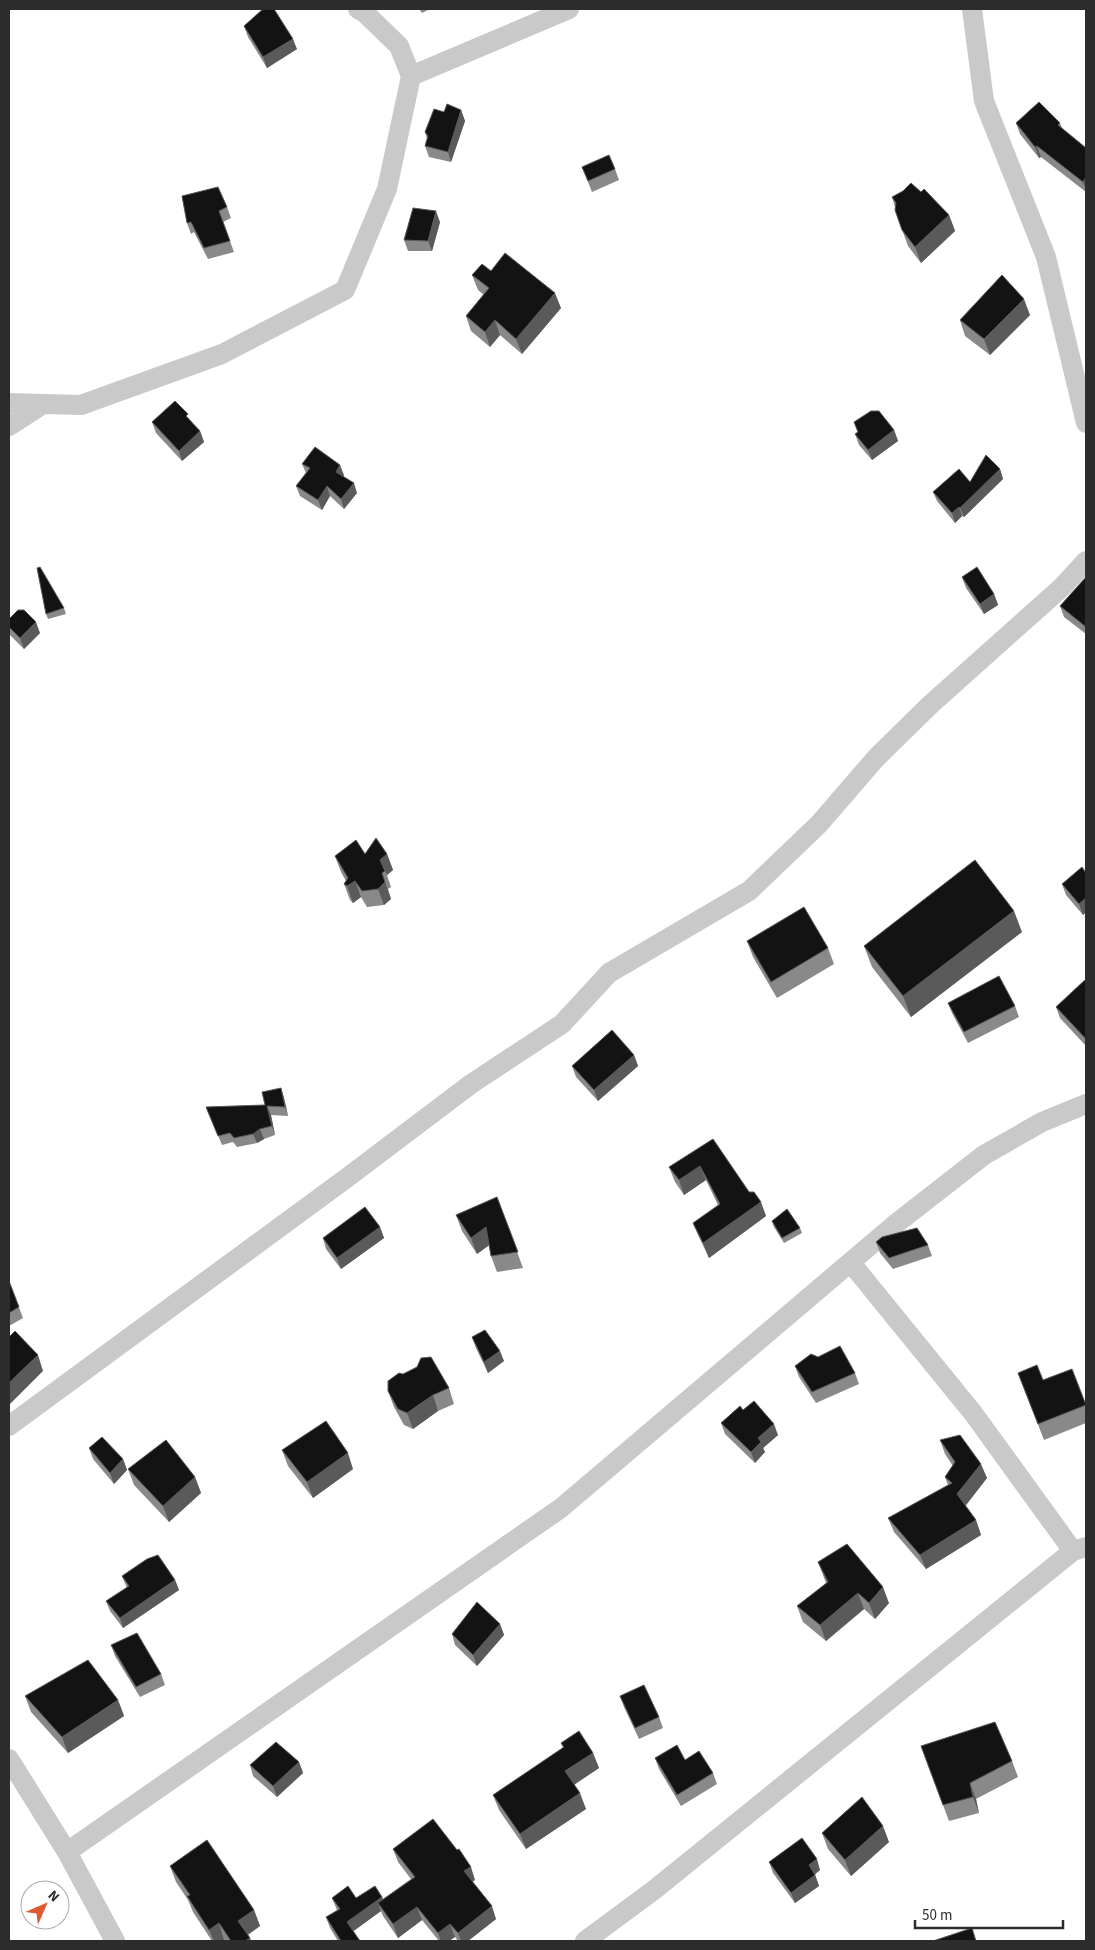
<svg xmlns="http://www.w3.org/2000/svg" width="1095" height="1950" viewBox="0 0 1095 1950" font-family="'Source Sans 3',sans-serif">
<rect width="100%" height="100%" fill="#fff"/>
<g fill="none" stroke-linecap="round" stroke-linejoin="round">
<!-- minor -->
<path stroke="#c9c9c9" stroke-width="20" d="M 358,9 L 365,13 L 399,46 L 411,76 L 569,9
M 972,9 L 984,101 L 1046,257 L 1086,423
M 9,403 L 81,405 L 222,354 L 345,290 L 387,189 L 411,76
M 9,426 L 43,404
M 851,1263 L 973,1413 L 1073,1551
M 9,1426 L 348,1177 L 471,1084 L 562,1024 L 609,973 L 749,891 L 819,824 L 876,758 L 930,705 L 1061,588 L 1086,561
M 9,1759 L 67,1852 L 115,1941
M 67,1852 L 561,1508 L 893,1226 L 984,1155 L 1042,1122 L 1086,1104
M 585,1941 L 654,1890 L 1073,1551 L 1086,1547"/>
</g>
<!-- wall -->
<path fill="#898989" d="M 419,9 L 430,9 L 422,13 Z
M 244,26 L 297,49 L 267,68 L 248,37 Z
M 461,110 L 465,121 L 451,162 L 429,157 L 425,146 L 427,139 L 425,132 Z
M 1016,123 L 1060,123 L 1062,128 L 1086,148 L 1086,192 L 1041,157 L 1039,158 L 1020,134 Z
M 582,167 L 615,169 L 619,180 L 592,192 Z
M 921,192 L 949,215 L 955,231 L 921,263 L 908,246 L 895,210 L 895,207 L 892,197 Z
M 227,207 L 231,218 L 223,222 L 234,252 L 208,259 L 194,232 L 191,234 L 187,223 Z
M 440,222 L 432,251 L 408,251 L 404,240 Z
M 491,271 L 561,308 L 522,354 L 500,335 L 490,347 L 471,331 L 466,316 L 484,295 L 478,290 L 472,275 Z
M 1030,315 L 990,355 L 965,336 L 960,320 Z
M 152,422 L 200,431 L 204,442 L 182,461 L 156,433 Z
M 854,422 L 894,430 L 898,441 L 872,460 L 859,445 L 855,434 L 858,432 Z
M 302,464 L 344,475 L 343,477 L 357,493 L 344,509 L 330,496 L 322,510 L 300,496 L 296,486 L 306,473 Z
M 1000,469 L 1003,479 L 964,517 L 962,516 L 955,523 L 937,501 L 933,492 L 970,482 Z
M 962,577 L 994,594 L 998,605 L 984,614 L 966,588 Z
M 1086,577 L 1086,634 L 1064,617 L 1060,606 Z
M 64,608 L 66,614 L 48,619 L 46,614 Z
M 9,619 L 40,633 L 24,649 L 9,634 Z
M 365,854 L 387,854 L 393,870 L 387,875 L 391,887 L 388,889 L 391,899 L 384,905 L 367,907 L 361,897 L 353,903 L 350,900 L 344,884 L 346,881 L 341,872 L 335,856 Z
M 1086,873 L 1086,912 L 1083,915 L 1066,895 L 1062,884 Z
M 1022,932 L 911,1017 L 872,967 L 864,946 Z
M 747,941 L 828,948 L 834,964 L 777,998 L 753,957 Z
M 1086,979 L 1086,1046 L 1060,1018 L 1056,1007 Z
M 948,1003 L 1015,1006 L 1019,1017 L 968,1043 L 952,1013 Z
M 634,1055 L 638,1066 L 598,1101 L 576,1077 L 572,1066 Z
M 281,1088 L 284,1098 L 288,1116 L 271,1115 L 275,1135 L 264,1139 L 257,1143 L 237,1147 L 233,1142 L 222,1145 L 206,1107 L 265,1105 Z
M 713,1139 L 766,1216 L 709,1258 L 699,1237 L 693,1223 L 718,1205 L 706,1180 L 684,1195 L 675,1182 L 669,1167 Z
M 497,1197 L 523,1268 L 497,1272 L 491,1256 L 489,1245 L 477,1254 L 462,1231 L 456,1215 Z
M 772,1221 L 800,1228 L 802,1233 L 784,1243 L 774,1227 Z
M 380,1227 L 384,1238 L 341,1269 L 326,1249 L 323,1238 Z
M 876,1242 L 928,1245 L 932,1256 L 893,1269 L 880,1253 Z
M 9,1281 L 23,1318 L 9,1326 Z
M 472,1337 L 504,1361 L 488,1373 L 476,1348 Z
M 818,1357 L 855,1373 L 859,1384 L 816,1403 L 799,1377 L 795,1366 Z
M 1018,1373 L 1043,1380 L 1086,1404 L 1086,1423 L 1044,1440 Z
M 403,1374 L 449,1388 L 454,1404 L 438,1411 L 413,1429 L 404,1425 L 394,1407 L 388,1391 Z
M 743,1410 L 778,1435 L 763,1448 L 765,1452 L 755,1463 L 725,1434 L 721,1423 Z
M 940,1440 L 987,1478 L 965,1506 L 976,1520 L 981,1535 L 926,1569 L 894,1532 L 888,1518 L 948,1485 L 945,1477 L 953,1466 L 945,1454 Z
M 89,1448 L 123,1459 L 127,1470 L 114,1484 L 93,1459 Z
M 282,1450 L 353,1469 L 313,1498 L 288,1466 Z
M 128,1469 L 195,1477 L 201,1493 L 169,1522 L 134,1485 Z
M 818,1562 L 889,1603 L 875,1619 L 864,1609 L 826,1641 L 803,1622 L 797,1606 L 826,1583 Z
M 122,1576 L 175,1580 L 179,1590 L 123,1628 L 110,1611 L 106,1601 L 127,1588 Z
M 500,1624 L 504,1635 L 477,1666 L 455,1645 L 452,1634 Z
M 111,1645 L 161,1674 L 165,1685 L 140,1697 L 115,1656 Z
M 25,1696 L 118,1700 L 124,1716 L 68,1753 L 31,1712 Z
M 620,1696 L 659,1717 L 663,1728 L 639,1739 L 624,1707 Z
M 561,1743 L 593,1753 L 599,1768 L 574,1784 L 586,1809 L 526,1849 L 499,1810 L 493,1795 L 563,1748 Z
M 921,1746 L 1012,1761 L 1018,1777 L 976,1799 L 979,1813 L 949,1821 Z
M 655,1758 L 685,1760 L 713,1773 L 717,1784 L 681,1806 L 659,1769 Z
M 299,1762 L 303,1773 L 277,1797 L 253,1776 L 250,1765 Z
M 822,1833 L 889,1842 L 851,1876 L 828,1849 Z
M 393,1849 L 475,1880 L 472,1882 L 496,1919 L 468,1941 L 458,1941 L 455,1937 L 449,1941 L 439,1941 L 422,1920 L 398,1938 L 383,1916 L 381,1911 L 353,1931 L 360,1941 L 338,1941 L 330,1928 L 326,1917 L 337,1910 L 332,1898 L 382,1897 L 383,1899 L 411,1879 L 398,1862 Z
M 769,1862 L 820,1870 L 815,1874 L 819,1886 L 795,1903 L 773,1873 Z
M 170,1866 L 254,1910 L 260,1926 L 248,1935 L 251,1941 L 226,1941 L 224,1940 L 222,1941 L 212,1941 L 193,1912 L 188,1900 L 176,1882 Z"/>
<!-- shaded-wall -->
<path fill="#5a5a5a" d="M 293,39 L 297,49 L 267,68 L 263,57 Z
M 461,110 L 465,121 L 451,162 L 448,152 Z
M 1037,146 L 1041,157 L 1039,158 L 1035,147 Z
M 1086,177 L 1086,190 L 1083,182 Z
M 436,211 L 440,222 L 432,251 L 428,241 Z
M 949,215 L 955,231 L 921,263 L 915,247 Z
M 555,293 L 561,308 L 522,354 L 516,339 Z
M 1024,299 L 1030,315 L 990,355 L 984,339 Z
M 495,320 L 500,335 L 490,347 L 485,332 Z
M 894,430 L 898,441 L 872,460 L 868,450 Z
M 200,431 L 204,442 L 182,461 L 179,451 Z
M 340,465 L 344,475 L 339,482 L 336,472 Z
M 1000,469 L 1003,479 L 964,517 L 960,508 Z
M 354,483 L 357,493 L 344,509 L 341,499 Z
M 327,486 L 330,496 L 322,510 L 318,500 Z
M 959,507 L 962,516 L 955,523 L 952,513 Z
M 994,594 L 998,605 L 984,614 L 980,604 Z
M 36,622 L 40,633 L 24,649 L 20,638 Z
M 387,854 L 393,870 L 387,875 L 380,860 Z
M 382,873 L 391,899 L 384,905 L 378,889 Z
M 355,881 L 361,897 L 353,903 L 347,886 Z
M 1086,898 L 1086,912 L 1083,915 L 1079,904 Z
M 1014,911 L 1022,932 L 911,1017 L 903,996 Z
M 634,1055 L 638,1066 L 598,1101 L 594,1090 Z
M 281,1088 L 284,1098 L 288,1116 L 285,1107 Z
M 267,1106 L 271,1115 L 275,1135 L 272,1126 Z
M 260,1129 L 264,1139 L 257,1143 L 253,1134 Z
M 700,1166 L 706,1180 L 684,1195 L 679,1180 Z
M 761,1202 L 766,1216 L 709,1258 L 703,1243 Z
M 380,1227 L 384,1238 L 341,1269 L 337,1258 Z
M 486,1227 L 492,1243 L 477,1254 L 471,1238 Z
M 500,1351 L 504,1361 L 488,1373 L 484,1362 Z
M 38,1355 L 43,1371 L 9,1405 L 9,1383 Z
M 433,1395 L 438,1411 L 413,1429 L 407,1413 Z
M 774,1424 L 778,1435 L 763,1448 L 765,1452 L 755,1463 L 751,1452 L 758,1438 Z
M 348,1453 L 353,1469 L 313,1498 L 307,1482 Z
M 123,1459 L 127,1470 L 114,1484 L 110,1473 Z
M 981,1464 L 987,1478 L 963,1509 L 957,1494 Z
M 195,1477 L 201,1493 L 169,1522 L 163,1506 Z
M 976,1520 L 981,1535 L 926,1569 L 920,1555 Z
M 175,1580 L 179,1590 L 123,1628 L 120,1618 Z
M 883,1587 L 889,1603 L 875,1619 L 869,1603 Z
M 858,1593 L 864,1609 L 826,1641 L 820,1625 Z
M 500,1624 L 504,1635 L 477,1666 L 473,1655 Z
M 118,1700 L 124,1716 L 68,1753 L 62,1737 Z
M 593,1753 L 599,1768 L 571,1787 L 565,1771 Z
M 299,1762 L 303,1773 L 277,1797 L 273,1786 Z
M 970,1783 L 976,1799 L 979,1813 L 973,1797 Z
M 580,1793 L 586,1809 L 526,1849 L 520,1834 Z
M 883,1826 L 889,1842 L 851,1876 L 845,1860 Z
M 817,1859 L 820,1870 L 813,1876 L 809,1865 Z
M 471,1867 L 475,1880 L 469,1884 L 464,1871 Z
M 815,1875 L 819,1886 L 795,1903 L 791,1893 Z
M 382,1897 L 386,1908 L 378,1903 L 381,1911 L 351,1933 L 347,1922 Z
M 492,1906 L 496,1919 L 468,1941 L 461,1941 L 458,1933 Z
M 417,1907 L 422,1920 L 398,1938 L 393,1924 Z
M 254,1910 L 260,1926 L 244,1937 L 238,1921 Z
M 219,1923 L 224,1940 L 222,1941 L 214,1941 L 209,1930 Z
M 450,1924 L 455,1937 L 449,1941 L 441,1941 L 438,1933 Z
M 250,1938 L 251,1941 L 245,1941 Z"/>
<!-- building -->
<path fill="#131313" stroke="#5a5a5a" d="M 263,9 L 274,9 L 293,39 L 263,57 L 244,26 Z
M 1039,102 L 1060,123 L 1058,125 L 1086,148 L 1086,177 L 1083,182 L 1037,146 L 1035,147 L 1016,123 Z
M 447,104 L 461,110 L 448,152 L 425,146 L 428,136 L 425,132 L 434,109 L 444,112 Z
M 609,155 L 615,169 L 588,181 L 582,167 Z
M 911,183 L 921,192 L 924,189 L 949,215 L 915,247 L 902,230 L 895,210 L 896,203 L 892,197 L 903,191 Z
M 218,187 L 227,207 L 219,211 L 230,241 L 204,248 L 191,222 L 187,223 L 182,196 Z
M 413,208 L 436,211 L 428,241 L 404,240 Z
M 505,253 L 555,293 L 516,339 L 495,320 L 485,332 L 466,316 L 489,288 L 472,275 L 482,264 L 491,271 Z
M 1002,275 L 1024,299 L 984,339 L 960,320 Z
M 175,401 L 188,414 L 186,416 L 200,431 L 179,451 L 152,422 Z
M 871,411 L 879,411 L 894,430 L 868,450 L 855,434 L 858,432 L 854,422 Z
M 315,447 L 340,465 L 336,472 L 354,483 L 341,499 L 327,486 L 318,500 L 296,486 L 310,468 L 302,464 Z
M 986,455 L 1000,469 L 960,508 L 959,507 L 952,513 L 933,492 L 959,469 L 970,482 Z
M 40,567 L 64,608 L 46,614 L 37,568 Z
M 977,567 L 994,594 L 980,604 L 962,577 Z
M 1086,577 L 1086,627 L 1060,606 Z
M 18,610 L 24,610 L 36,622 L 20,638 L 9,627 L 9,619 Z
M 376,838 L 387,854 L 380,860 L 385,871 L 382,873 L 385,882 L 378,889 L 362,891 L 355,881 L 347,886 L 344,884 L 348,878 L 335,856 L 356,840 L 365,854 Z
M 975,860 L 1014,911 L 903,996 L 864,946 Z
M 1082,867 L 1086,873 L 1086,898 L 1079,904 L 1062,884 Z
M 804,907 L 828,948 L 771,982 L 747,941 Z
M 999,976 L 1015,1006 L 964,1032 L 948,1003 Z
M 1086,979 L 1086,1039 L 1056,1007 Z
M 612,1030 L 634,1055 L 594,1090 L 572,1066 Z
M 281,1088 L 285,1107 L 267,1106 L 272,1126 L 260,1129 L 253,1134 L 234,1138 L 230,1133 L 218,1136 L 206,1107 L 265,1105 L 262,1092 Z
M 713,1139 L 749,1192 L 754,1192 L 761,1202 L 703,1243 L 693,1223 L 720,1204 L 700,1166 L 679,1180 L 669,1167 Z
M 497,1197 L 518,1252 L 491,1256 L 486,1227 L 471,1238 L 456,1215 Z
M 365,1207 L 380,1227 L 337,1258 L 323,1238 Z
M 787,1209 L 800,1228 L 782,1238 L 772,1221 Z
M 917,1228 L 928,1245 L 889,1258 L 876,1242 L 882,1237 Z
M 9,1281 L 19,1307 L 9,1313 Z
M 485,1330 L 500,1351 L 484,1362 L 472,1337 Z
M 15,1331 L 38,1355 L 9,1383 L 9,1337 Z
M 840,1346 L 855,1373 L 812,1392 L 795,1366 L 811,1354 L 818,1357 Z
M 431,1357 L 449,1388 L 433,1395 L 407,1413 L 398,1409 L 388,1391 L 388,1381 L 399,1373 L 403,1374 L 417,1367 L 421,1358 Z
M 1037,1365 L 1043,1380 L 1072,1369 L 1086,1405 L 1038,1424 L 1018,1373 Z
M 754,1401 L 774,1424 L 758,1438 L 761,1442 L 751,1452 L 721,1423 L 740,1406 L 743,1410 Z
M 326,1421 L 348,1453 L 307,1482 L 282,1450 Z
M 960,1435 L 981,1464 L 957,1494 L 976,1520 L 920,1555 L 888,1518 L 952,1483 L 945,1477 L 955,1462 L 940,1440 Z
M 102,1437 L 123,1459 L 110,1473 L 89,1448 Z
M 166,1440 L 195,1477 L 163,1506 L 128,1469 Z
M 847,1544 L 883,1587 L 869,1603 L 858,1593 L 820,1625 L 797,1606 L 828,1582 L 818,1562 Z
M 158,1555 L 175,1580 L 120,1618 L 106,1601 L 129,1586 L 122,1576 L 147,1559 Z
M 477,1602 L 500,1624 L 473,1655 L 452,1634 Z
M 137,1633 L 161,1674 L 136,1687 L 111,1645 Z
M 88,1660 L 118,1700 L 62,1737 L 25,1696 Z
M 644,1685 L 659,1717 L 635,1728 L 620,1696 Z
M 995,1722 L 1012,1761 L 970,1783 L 973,1797 L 943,1805 L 921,1746 Z
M 579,1731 L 593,1753 L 565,1771 L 580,1793 L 520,1834 L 493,1795 L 564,1747 L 561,1743 Z
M 276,1742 L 299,1762 L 273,1786 L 250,1765 Z
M 677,1745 L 685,1760 L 699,1751 L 713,1773 L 677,1795 L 655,1758 Z
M 862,1797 L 883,1826 L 845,1860 L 822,1833 Z
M 433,1819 L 457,1850 L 459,1849 L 471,1867 L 464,1871 L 492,1906 L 458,1933 L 450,1924 L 438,1933 L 417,1907 L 393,1924 L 378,1903 L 415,1877 L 393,1849 Z
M 802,1838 L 817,1859 L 809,1865 L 815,1875 L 791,1893 L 769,1862 Z
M 207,1840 L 254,1910 L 238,1921 L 250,1938 L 245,1941 L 231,1941 L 219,1923 L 209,1930 L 187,1896 L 190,1895 L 170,1866 Z
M 348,1886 L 356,1898 L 375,1886 L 382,1897 L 347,1922 L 360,1941 L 341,1941 L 326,1917 L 340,1909 L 332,1898 Z
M 972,1928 L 976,1941 L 933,1941 Z"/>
<!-- border -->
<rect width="1095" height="1950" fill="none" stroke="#2c2c2c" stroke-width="20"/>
<!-- north arrow -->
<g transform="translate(45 1905) rotate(45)"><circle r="24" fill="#ffffff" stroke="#ababab"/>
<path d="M0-4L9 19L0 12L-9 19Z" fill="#df5931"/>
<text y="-8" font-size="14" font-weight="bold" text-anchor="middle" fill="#2c2c2c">N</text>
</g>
<!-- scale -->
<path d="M915 1920v8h148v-8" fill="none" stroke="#2c2c2c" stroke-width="2.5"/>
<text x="922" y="1920" font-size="15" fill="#2c2c2c" stroke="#ffffff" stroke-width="4" paint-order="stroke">50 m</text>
</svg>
